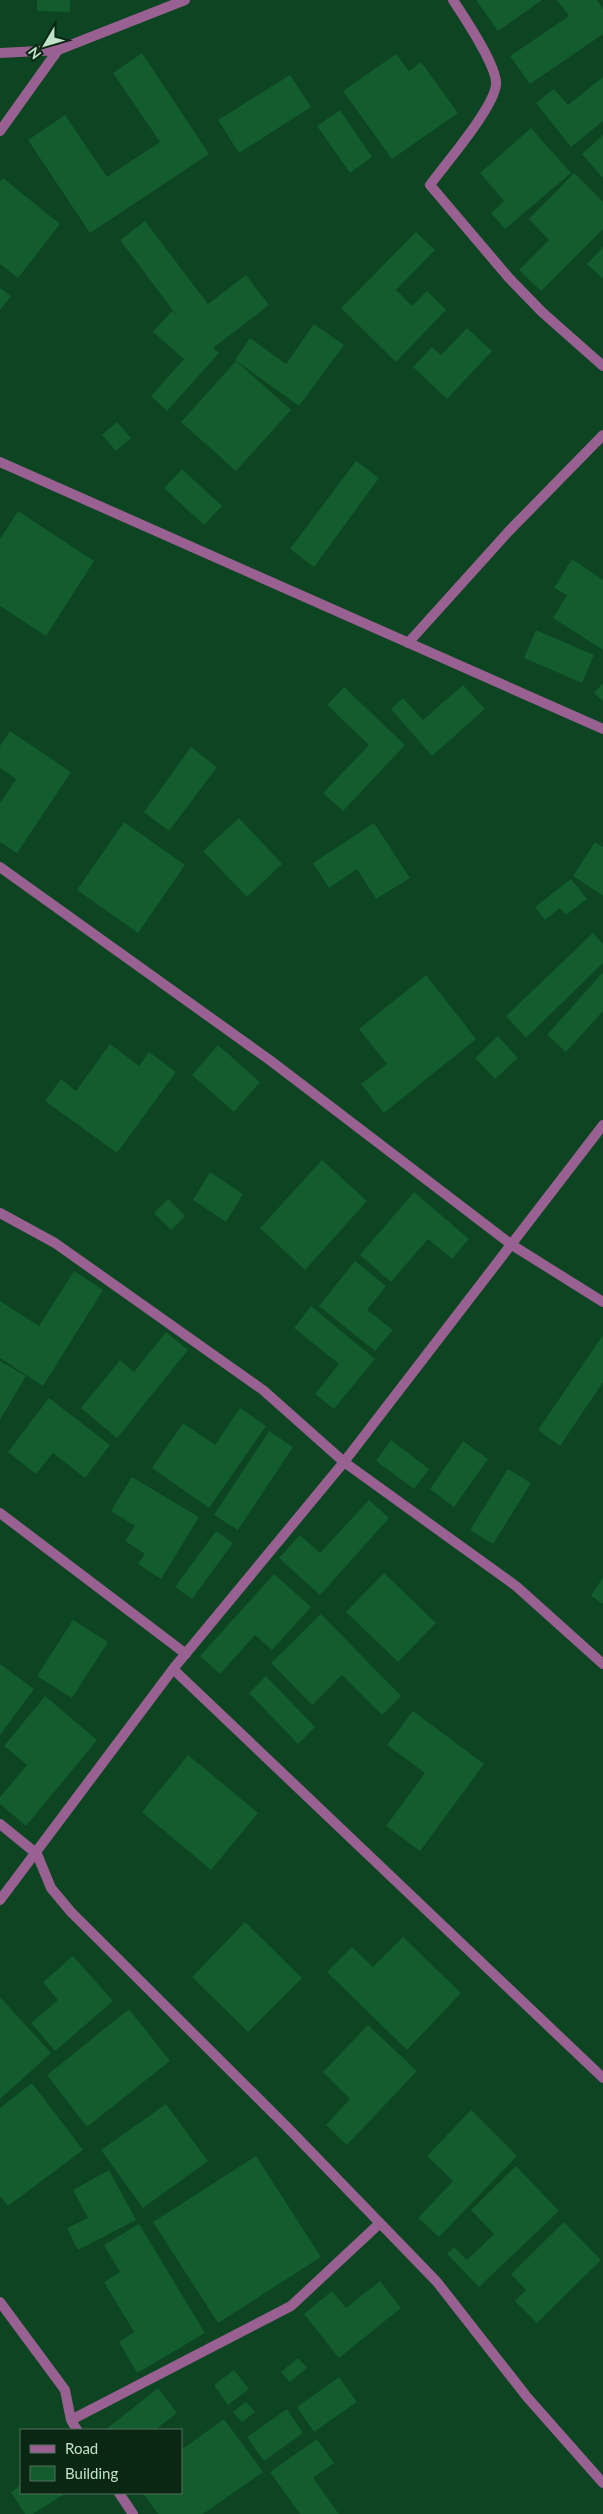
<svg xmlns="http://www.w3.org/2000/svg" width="603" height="2514" viewBox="0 0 603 2514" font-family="Lato,sans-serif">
<rect width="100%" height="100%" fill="#0d4421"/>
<!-- building -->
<path fill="#125c2e" d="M 37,0 L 70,0 L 70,12 L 37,11 Z
M 476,0 L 542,0 L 498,31 Z
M 557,0 L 597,0 L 603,9 L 603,34 L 530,84 L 510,56 L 569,16 Z
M 142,53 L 209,154 L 90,233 L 28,140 L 65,115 L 107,177 L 160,142 L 113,73 Z
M 396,54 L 409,71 L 421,62 L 458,113 L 392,159 L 343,91 Z
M 290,75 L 311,107 L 239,153 L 218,120 Z
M 603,77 L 603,121 L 571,147 L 536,103 L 554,89 L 568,105 Z
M 340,110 L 372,157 L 350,173 L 317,126 Z
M 531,128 L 571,173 L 505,229 L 491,213 L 504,201 L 480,173 Z
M 603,135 L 603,178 L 582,154 Z
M 574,173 L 603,202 L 603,229 L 541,291 L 519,270 L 549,240 L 529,219 Z
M 3,178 L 60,224 L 18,278 L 0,264 L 0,182 Z
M 145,221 L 208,304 L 246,275 L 269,305 L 213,348 L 219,353 L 167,411 L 151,396 L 184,359 L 153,332 L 172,311 L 177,316 L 120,240 Z
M 416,232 L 435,250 L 396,290 L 412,306 L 427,291 L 446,310 L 396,362 L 341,308 Z
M 603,247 L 603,279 L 587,264 Z
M 0,288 L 11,296 L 0,310 Z
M 314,324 L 344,345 L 299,406 L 235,360 L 250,338 L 286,364 Z
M 467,328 L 492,351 L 447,399 L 413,367 L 432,347 L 441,355 Z
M 236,361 L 291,410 L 236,471 L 181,422 Z
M 117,422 L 131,438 L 116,451 L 102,435 Z
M 356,461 L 379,478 L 314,567 L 290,549 Z
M 182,469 L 222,506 L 204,525 L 164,488 Z
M 18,511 L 94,561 L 46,636 L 0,606 L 0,539 Z
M 572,559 L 603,580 L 603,650 L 553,618 L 567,595 L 554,588 Z
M 536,630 L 594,655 L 582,683 L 524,658 Z
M 603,683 L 603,701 L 594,693 Z
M 463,685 L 485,709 L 432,756 L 391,709 L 403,698 L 423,720 Z
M 344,687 L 405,745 L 343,811 L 323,793 L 369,745 L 327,705 Z
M 10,731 L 71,772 L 17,853 L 0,842 L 0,803 L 16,779 L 0,768 L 0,746 Z
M 191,747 L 217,767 L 169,831 L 144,812 Z
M 239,818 L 282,864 L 247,897 L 203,851 Z
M 124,822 L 185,865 L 138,933 L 77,890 Z
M 374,823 L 410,878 L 376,899 L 357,869 L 329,888 L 313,863 Z
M 595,842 L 603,847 L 603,896 L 573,876 Z
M 571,879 L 587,899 L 566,915 L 560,908 L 545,920 L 535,907 Z
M 593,933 L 603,944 L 603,963 L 526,1038 L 506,1016 Z
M 603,972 L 603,1011 L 566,1052 L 547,1035 Z
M 426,975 L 476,1039 L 384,1113 L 361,1084 L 387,1064 L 359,1029 Z
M 498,1036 L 518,1058 L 495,1079 L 475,1058 Z
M 110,1044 L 139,1066 L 149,1052 L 176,1072 L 117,1153 L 45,1101 L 61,1079 L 76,1091 Z
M 218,1045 L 260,1082 L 234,1112 L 192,1075 Z
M 322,1160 L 367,1201 L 305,1270 L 260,1228 Z
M 210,1172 L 243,1194 L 226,1222 L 193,1200 Z
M 414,1192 L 469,1239 L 452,1259 L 428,1239 L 391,1282 L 360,1255 Z
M 168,1199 L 185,1216 L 171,1230 L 154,1213 Z
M 355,1261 L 386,1286 L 367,1310 L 393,1330 L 375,1351 L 319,1306 Z
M 74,1271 L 103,1290 L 43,1386 L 0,1358 L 0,1301 L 39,1326 Z
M 311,1306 L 375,1359 L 334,1409 L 315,1394 L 339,1364 L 294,1328 Z
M 166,1332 L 188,1350 L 117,1438 L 81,1408 L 120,1360 L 134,1372 Z
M 603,1335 L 603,1382 L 560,1446 L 538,1430 Z
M 0,1361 L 26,1376 L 0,1420 Z
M 49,1398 L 110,1445 L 85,1478 L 53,1453 L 36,1474 L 8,1452 Z
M 240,1408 L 266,1426 L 209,1508 L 152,1468 L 183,1423 L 215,1445 Z
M 269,1431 L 293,1447 L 238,1530 L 214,1515 Z
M 391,1440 L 429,1469 L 414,1489 L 376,1461 Z
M 463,1441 L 488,1459 L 454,1507 L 430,1489 Z
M 508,1469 L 531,1483 L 493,1544 L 470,1530 Z
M 132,1477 L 199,1517 L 161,1579 L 138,1564 L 145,1554 L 125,1541 L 135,1526 L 111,1511 Z
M 369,1500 L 389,1518 L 320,1595 L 279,1558 L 300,1535 L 320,1553 Z
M 216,1531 L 233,1543 L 192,1599 L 175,1587 Z
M 384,1573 L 436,1623 L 398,1662 L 346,1612 Z
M 274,1574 L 311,1607 L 272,1650 L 255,1635 L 220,1674 L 200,1656 Z
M 603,1577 L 603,1604 L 591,1596 Z
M 321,1614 L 401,1696 L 382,1715 L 342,1675 L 312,1705 L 271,1663 Z
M 73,1620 L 108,1642 L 72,1698 L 37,1676 Z
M 0,1664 L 34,1689 L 0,1735 Z
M 266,1676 L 315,1727 L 298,1744 L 249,1693 Z
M 45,1696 L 97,1740 L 26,1826 L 0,1804 L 0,1797 L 27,1765 L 4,1746 Z
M 413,1711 L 484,1764 L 420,1851 L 386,1826 L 425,1773 L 387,1745 Z
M 188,1755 L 258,1813 L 211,1870 L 142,1812 Z
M 245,1922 L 302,1978 L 248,2032 L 192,1977 Z
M 403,1937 L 461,1993 L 407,2050 L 327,1972 L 352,1947 L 373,1967 Z
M 73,1956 L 113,2001 L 55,2051 L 31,2023 L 58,2000 L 43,1982 Z
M 0,1997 L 51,2053 L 0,2099 Z
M 129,2009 L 170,2061 L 87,2127 L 47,2075 Z
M 368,2025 L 417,2071 L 347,2145 L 326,2125 L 350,2099 L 323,2072 Z
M 32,2083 L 83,2150 L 8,2206 L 0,2196 L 0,2108 Z
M 166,2104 L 208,2161 L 143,2208 L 101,2150 Z
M 471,2110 L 517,2156 L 439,2237 L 418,2218 L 453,2181 L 427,2156 Z
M 256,2156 L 321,2257 L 218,2323 L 153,2222 Z
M 516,2166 L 559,2211 L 479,2287 L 447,2254 L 454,2247 L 467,2260 L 494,2234 L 471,2210 Z
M 109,2170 L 136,2220 L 78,2250 L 67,2228 L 88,2218 L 73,2190 Z
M 564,2222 L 601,2260 L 537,2323 L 515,2301 L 526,2290 L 511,2274 Z
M 139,2224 L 205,2333 L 137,2373 L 119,2342 L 134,2332 L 104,2282 L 120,2272 L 104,2245 Z
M 380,2281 L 401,2308 L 339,2358 L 304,2314 L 332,2291 L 346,2308 Z
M 298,2358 L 307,2368 L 290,2382 L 281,2372 Z
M 234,2370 L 249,2389 L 228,2405 L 214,2385 Z
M 339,2377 L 357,2402 L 314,2432 L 297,2407 Z
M 158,2388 L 177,2413 L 155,2430 L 105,2430 Z
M 246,2402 L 255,2412 L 242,2422 L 233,2412 Z
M 287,2409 L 303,2433 L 264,2461 L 247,2437 Z
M 224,2419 L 263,2472 L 203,2514 L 158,2514 L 143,2493 L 181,2493 L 181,2450 Z
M 317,2439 L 334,2463 L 313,2478 L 339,2514 L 300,2514 L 270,2472 Z
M 21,2485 L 21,2493 L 66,2493 L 33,2514 L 25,2514 L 11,2492 Z"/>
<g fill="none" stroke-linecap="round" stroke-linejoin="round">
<!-- street -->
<path stroke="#996192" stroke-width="10" d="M 453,0 C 464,17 498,67 496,85 C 493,109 446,163 430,185 L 509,278 L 542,312 L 603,366
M 0,53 L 58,50 L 185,0
M 0,131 L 58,50
M 0,462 L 603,729
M 408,643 L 509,531 L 603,435
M 0,867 L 271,1061 L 512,1245 L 603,1302
M 0,1213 L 55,1243 L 263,1390 L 344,1462 L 516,1586 L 603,1664
M 0,1513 L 186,1654
M 173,1669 L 603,2078
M 0,1824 L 37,1854 L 51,1888 L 71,1912 L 288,2128 L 437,2282 L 527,2397 L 603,2483
M 0,1900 L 173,1669 L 344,1462 L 603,1125
M 0,2302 L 65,2390 L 71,2420 L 77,2430
M 71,2420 L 291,2306 L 380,2223
M 119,2493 L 133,2514"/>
</g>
<!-- legend -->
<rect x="20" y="2429" width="162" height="65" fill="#092713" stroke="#52715b"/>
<rect x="30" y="2445" width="25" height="8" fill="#996192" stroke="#52715b"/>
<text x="65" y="2454" font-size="15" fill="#bfe1c6">Road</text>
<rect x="30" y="2466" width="25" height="15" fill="#125c2e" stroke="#52715b"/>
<text x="65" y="2479" font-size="15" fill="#bfe1c6">Building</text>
<!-- north arrow -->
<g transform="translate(45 45) rotate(232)" stroke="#092713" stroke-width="4" paint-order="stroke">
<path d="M0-4L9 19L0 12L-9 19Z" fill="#bfe1c6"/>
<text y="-8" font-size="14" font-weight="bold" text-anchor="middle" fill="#bfe1c6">N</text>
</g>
</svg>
